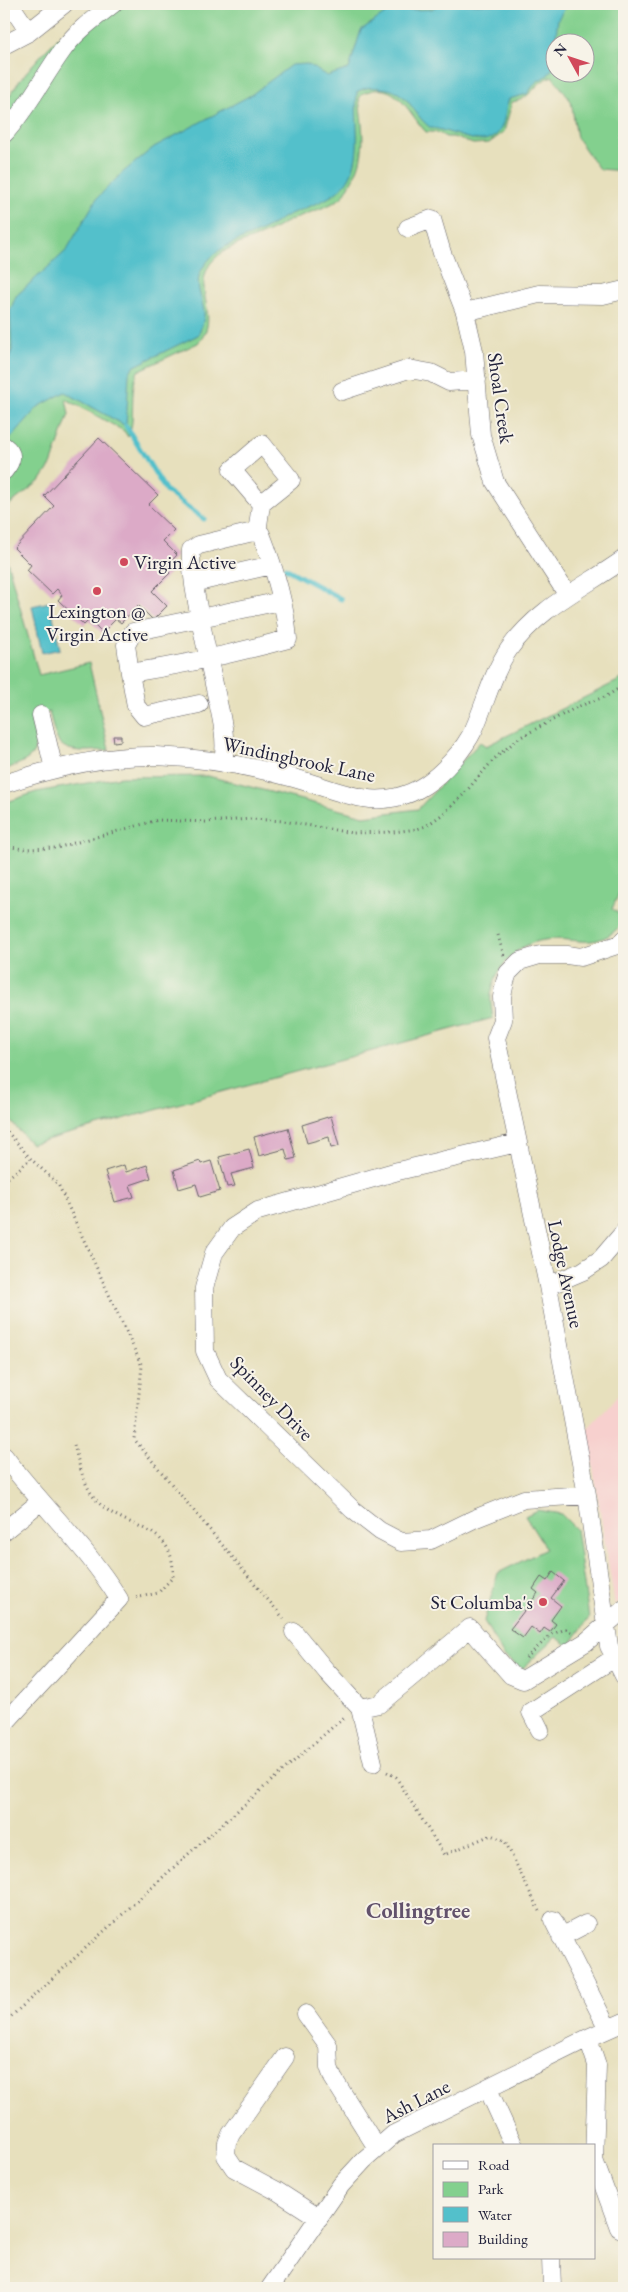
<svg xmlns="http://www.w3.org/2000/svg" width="628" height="2292" viewBox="0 0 628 2292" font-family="'EB Garamond',serif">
<rect width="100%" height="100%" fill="#f7f3e8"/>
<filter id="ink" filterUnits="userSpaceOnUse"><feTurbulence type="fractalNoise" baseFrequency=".02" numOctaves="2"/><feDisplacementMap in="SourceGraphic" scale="10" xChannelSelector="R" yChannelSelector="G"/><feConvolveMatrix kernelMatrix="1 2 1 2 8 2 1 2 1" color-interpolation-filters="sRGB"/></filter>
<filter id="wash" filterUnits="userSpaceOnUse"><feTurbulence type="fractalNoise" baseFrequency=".0096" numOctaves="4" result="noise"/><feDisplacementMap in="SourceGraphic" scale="20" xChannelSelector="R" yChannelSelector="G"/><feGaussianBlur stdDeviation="1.12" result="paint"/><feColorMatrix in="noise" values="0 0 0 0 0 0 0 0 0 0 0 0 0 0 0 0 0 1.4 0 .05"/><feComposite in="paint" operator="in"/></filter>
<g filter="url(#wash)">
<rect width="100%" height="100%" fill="#e7e0bd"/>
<!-- built -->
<path fill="#f7d0ce" d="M 624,1389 L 624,1595 L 615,1606 L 587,1429 Z"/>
<!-- green -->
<path fill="#83d08e" stroke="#527964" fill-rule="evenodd" d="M 99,4 L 624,4 L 624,171 L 599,169 L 577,138 L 571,101 L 552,76 C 548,78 541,81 538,85 C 529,94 525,100 512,102 L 504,132 L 489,143 L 473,144 L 453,137 L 446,137 L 437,132 L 426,132 C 407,112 396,77 362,94 L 359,99 C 363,131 368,155 350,184 C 348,188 345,194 342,197 C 329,208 308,212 293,219 C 281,224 271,232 259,236 C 242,243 222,248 210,264 C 192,291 222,318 198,343 L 138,371 C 128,392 137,420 128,437 L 124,431 L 66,399 L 69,414 L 51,465 L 41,480 L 4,509 L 4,105 C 26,65 63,32 99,4 ZM 556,42 L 586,42 L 586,72 L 556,72 Z
M 4,550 L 39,675 L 89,663 L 109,750 C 94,750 65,756 57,739 C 53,731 52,721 49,712 L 31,718 C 38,754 40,756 4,770 Z
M 624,678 L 624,893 L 620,891 L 612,909 L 621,915 L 624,922 C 594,956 574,933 539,941 C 513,947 495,969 491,995 C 490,1002 492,1011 493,1018 L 31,1144 L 4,1114 L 4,803 L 36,792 L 121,777 L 208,776 L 364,816 L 418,809 L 480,742 L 486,746 Z
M 537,1510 L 561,1514 L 576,1529 L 589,1618 L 569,1646 L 556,1637 L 522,1669 L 503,1655 L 484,1621 L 498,1573 L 546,1549 L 525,1516 Z"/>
<!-- water -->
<path fill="#53c0cb" stroke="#3a7183" d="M 439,4 L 567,4 L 558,19 L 552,69 L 548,75 L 536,82 L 527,94 L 509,99 C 505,109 505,125 498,133 C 483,151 450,129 431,128 C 410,113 411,90 380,88 C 371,87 365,87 357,92 C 354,119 362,146 352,172 C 341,199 312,204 288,215 C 280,219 273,225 265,229 C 241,241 217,244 202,269 C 192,285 205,301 204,317 C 203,324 200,330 198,335 L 133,367 L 129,373 L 126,426 L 65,392 L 38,407 L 4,446 L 4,374 L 12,350 L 10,311 L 16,296 L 66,251 L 97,198 L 122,173 L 154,147 L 251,95 L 291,65 L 307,64 L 327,76 L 349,69 L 361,30 L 389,11 L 432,9 Z
M 50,602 L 60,649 L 42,653 L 32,606 Z"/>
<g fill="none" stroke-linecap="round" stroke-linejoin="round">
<!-- stream -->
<path stroke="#53c0cb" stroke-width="5" d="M 126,426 L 166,491 L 204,519
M 285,568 L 341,599"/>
</g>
<g id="blocks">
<!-- building -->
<path fill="#dcaac7" d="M 99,438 L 158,495 L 148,505 L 174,530 L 163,541 L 177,555 L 165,568 L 170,573 L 152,591 L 167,606 L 153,620 L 138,605 L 121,623 L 116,619 L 102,633 L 89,620 L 84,625 L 58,600 L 62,595 L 57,589 L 52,594 L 27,570 L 31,565 L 14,548 L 54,506 L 44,496 Z
M 113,736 L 121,736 L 121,741 L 114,742 Z
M 331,1116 L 339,1146 L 331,1148 L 329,1137 L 307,1143 L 302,1125 Z
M 288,1128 L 296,1158 L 288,1160 L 285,1149 L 259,1156 L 254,1137 Z
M 249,1149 L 254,1168 L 231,1174 L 235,1186 L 227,1187 L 219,1157 Z
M 200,1161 L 201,1164 L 211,1161 L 220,1191 L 200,1197 L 196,1184 L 179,1189 L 174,1170 Z
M 124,1165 L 126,1172 L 147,1165 L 151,1178 L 130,1185 L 134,1197 L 115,1202 L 105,1171 Z
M 553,1572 L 564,1581 L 551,1598 L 561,1606 L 551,1620 L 556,1624 L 550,1632 L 544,1628 L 540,1634 L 531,1627 L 523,1638 L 510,1629 L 538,1593 L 533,1589 L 541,1577 L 547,1581 Z"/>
</g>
</g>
<g filter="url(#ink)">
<use href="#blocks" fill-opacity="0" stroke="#676468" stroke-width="1"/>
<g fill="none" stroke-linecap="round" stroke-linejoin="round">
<defs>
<path id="minor" d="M 10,4 L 29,32
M 4,45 L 29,32 L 64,4
M 4,134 C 27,109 42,79 62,51 C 75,32 95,18 113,4
M 408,228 L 432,219 L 442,253 L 465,312 L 474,351 L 481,435 L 495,482 L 567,594
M 465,312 L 539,294 L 603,295 L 624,290
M 342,391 L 409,369 L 431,373 L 449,382 L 477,380
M 4,446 C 15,454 12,461 4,471
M 257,533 L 261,504 L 291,480 L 262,444 L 232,470 L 261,504
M 194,583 L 272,565
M 130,673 L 136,706 L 144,716 L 199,704
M 41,715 L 54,769
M 223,763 C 227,740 222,720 217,698 C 209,660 200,623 194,585 C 193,573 190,562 191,550 L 199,545 L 253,532 L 261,534 C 274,567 285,604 288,639 C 236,653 183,665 130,673 L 126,645 L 133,632 L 281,601
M 4,784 C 52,768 104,755 156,756 C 201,758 247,765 290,777 C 314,783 339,794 363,798 C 384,802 407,797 425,785 C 444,772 464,750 474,729 C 486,702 492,674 509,649 C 540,606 582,589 624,559
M 624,939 L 620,944 L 581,957 L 567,955 L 540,955 L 520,961 L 508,973 L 505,982 L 502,997 L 503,1020 L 496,1038 L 548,1286 L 587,1495 L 609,1646 L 624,1676
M 517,1143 L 398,1171 L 258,1211 L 232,1228 L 214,1253 L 204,1288 L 205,1351 L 218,1379 L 353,1510 L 380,1531 L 401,1542 L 431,1540 L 474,1519 L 524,1499 L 587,1495
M 548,1286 L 583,1271 L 601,1259 L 624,1232
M 4,1456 C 41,1505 87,1547 119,1599 L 4,1724
M 4,1531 L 40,1502
M 294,1632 L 327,1672 L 360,1708 L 379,1704 L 470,1628 L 511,1675 L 523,1680 L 586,1642 L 624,1609
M 360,1708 L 373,1763
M 540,1730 L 531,1712 L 614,1658
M 553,1920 L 608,2029
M 561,1937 L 586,1924
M 306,2014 L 328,2045 L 329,2067 L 333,2078 L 377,2148
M 588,2038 L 597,2065 L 594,2160 L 619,2228 L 624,2230
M 285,2057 L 231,2134 L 227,2143 L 226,2156 L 234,2168 L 277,2191 L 319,2218
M 488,2089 L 514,2146
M 551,2258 L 552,2288
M 270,2288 L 341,2185 L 364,2160 L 394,2134 L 588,2038 L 624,2022"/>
</defs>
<!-- minor casing -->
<use href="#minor" stroke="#676468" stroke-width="19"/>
<!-- path -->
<path stroke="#676468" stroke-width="3" stroke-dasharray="1 4" stroke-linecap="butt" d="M 4,846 L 24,849 L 56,848 L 158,820 L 205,822 L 251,819 L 283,821 L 352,833 L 393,832 L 417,829 L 426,826 L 443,814 L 463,795 L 494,759 L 519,738 L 577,707 L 607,696 L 624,685
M 498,935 L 504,956
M 4,1128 L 31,1159 L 58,1184 L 142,1366 L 134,1439 L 284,1619
M 4,1181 L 31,1159
M 74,1445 C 80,1468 85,1494 106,1509 C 136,1531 175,1527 173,1577 L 158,1593 L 135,1598
M 526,1658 L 552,1634 L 566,1629 L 571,1632
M 387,1772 L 396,1777 L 444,1855 L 491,1835 L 505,1841 L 540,1913
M 4,2023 L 186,1856 L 335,1725 L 346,1717"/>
<!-- minor -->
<use href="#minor" stroke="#fff" stroke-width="18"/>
</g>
</g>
<!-- markers -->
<g fill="#d1495b" stroke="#f7f3e8" stroke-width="2">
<circle cx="124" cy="562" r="5"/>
<circle cx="97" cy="591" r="5"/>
<circle cx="543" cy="1602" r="5"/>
</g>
<g text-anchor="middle" stroke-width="4" stroke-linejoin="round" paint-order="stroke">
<!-- street labels -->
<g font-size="20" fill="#22223b" stroke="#f7f3e8">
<text transform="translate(501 398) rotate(82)" y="7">Shoal Creek</text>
<text transform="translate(299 759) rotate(12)" y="7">Windingbrook Lane</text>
<text transform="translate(566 1274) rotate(78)" y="7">Lodge Avenue</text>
<text transform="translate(272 1398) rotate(46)" y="7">Spinney Drive</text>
<text transform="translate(416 2101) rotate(-27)" y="7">Ash Lane</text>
</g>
<!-- poi labels -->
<g font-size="20" fill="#22223b" stroke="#f7f3e8" text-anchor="start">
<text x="134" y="569">Virgin Active</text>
<text x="97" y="618" text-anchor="middle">Lexington @<tspan x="97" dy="23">Virgin Active</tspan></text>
<text x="533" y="1609" text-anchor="end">St Columba's</text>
</g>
<!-- quarter labels -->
<g font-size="22" font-weight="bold" fill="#63526c" stroke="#f7f3e8">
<text x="418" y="1918">Collingtree</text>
</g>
</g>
<!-- margin -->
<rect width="628" height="2292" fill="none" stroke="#f7f3e8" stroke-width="20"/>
<!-- legend -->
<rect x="433" y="2144" width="162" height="115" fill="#f7f3e8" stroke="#a29fa3"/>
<rect x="443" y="2161" width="25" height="8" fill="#ffffff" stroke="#a29fa3"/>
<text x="478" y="2170" font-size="15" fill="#22223b">Road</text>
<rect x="443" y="2182" width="25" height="15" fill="#83d08e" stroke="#a29fa3"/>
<text x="478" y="2194" font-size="15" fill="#22223b">Park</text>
<rect x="443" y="2207" width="25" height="15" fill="#53c0cb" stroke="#a29fa3"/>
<text x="478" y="2220" font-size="15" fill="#22223b">Water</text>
<rect x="443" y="2232" width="25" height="15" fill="#dcaac7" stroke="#a29fa3"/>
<text x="478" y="2244" font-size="15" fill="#22223b">Building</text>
<!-- north arrow -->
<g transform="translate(570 58) rotate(310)"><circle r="24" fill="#f7f3e8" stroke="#a29fa3"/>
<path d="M0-4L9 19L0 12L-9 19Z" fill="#d1495b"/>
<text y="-8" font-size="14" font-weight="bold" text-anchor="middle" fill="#22223b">N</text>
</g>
</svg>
